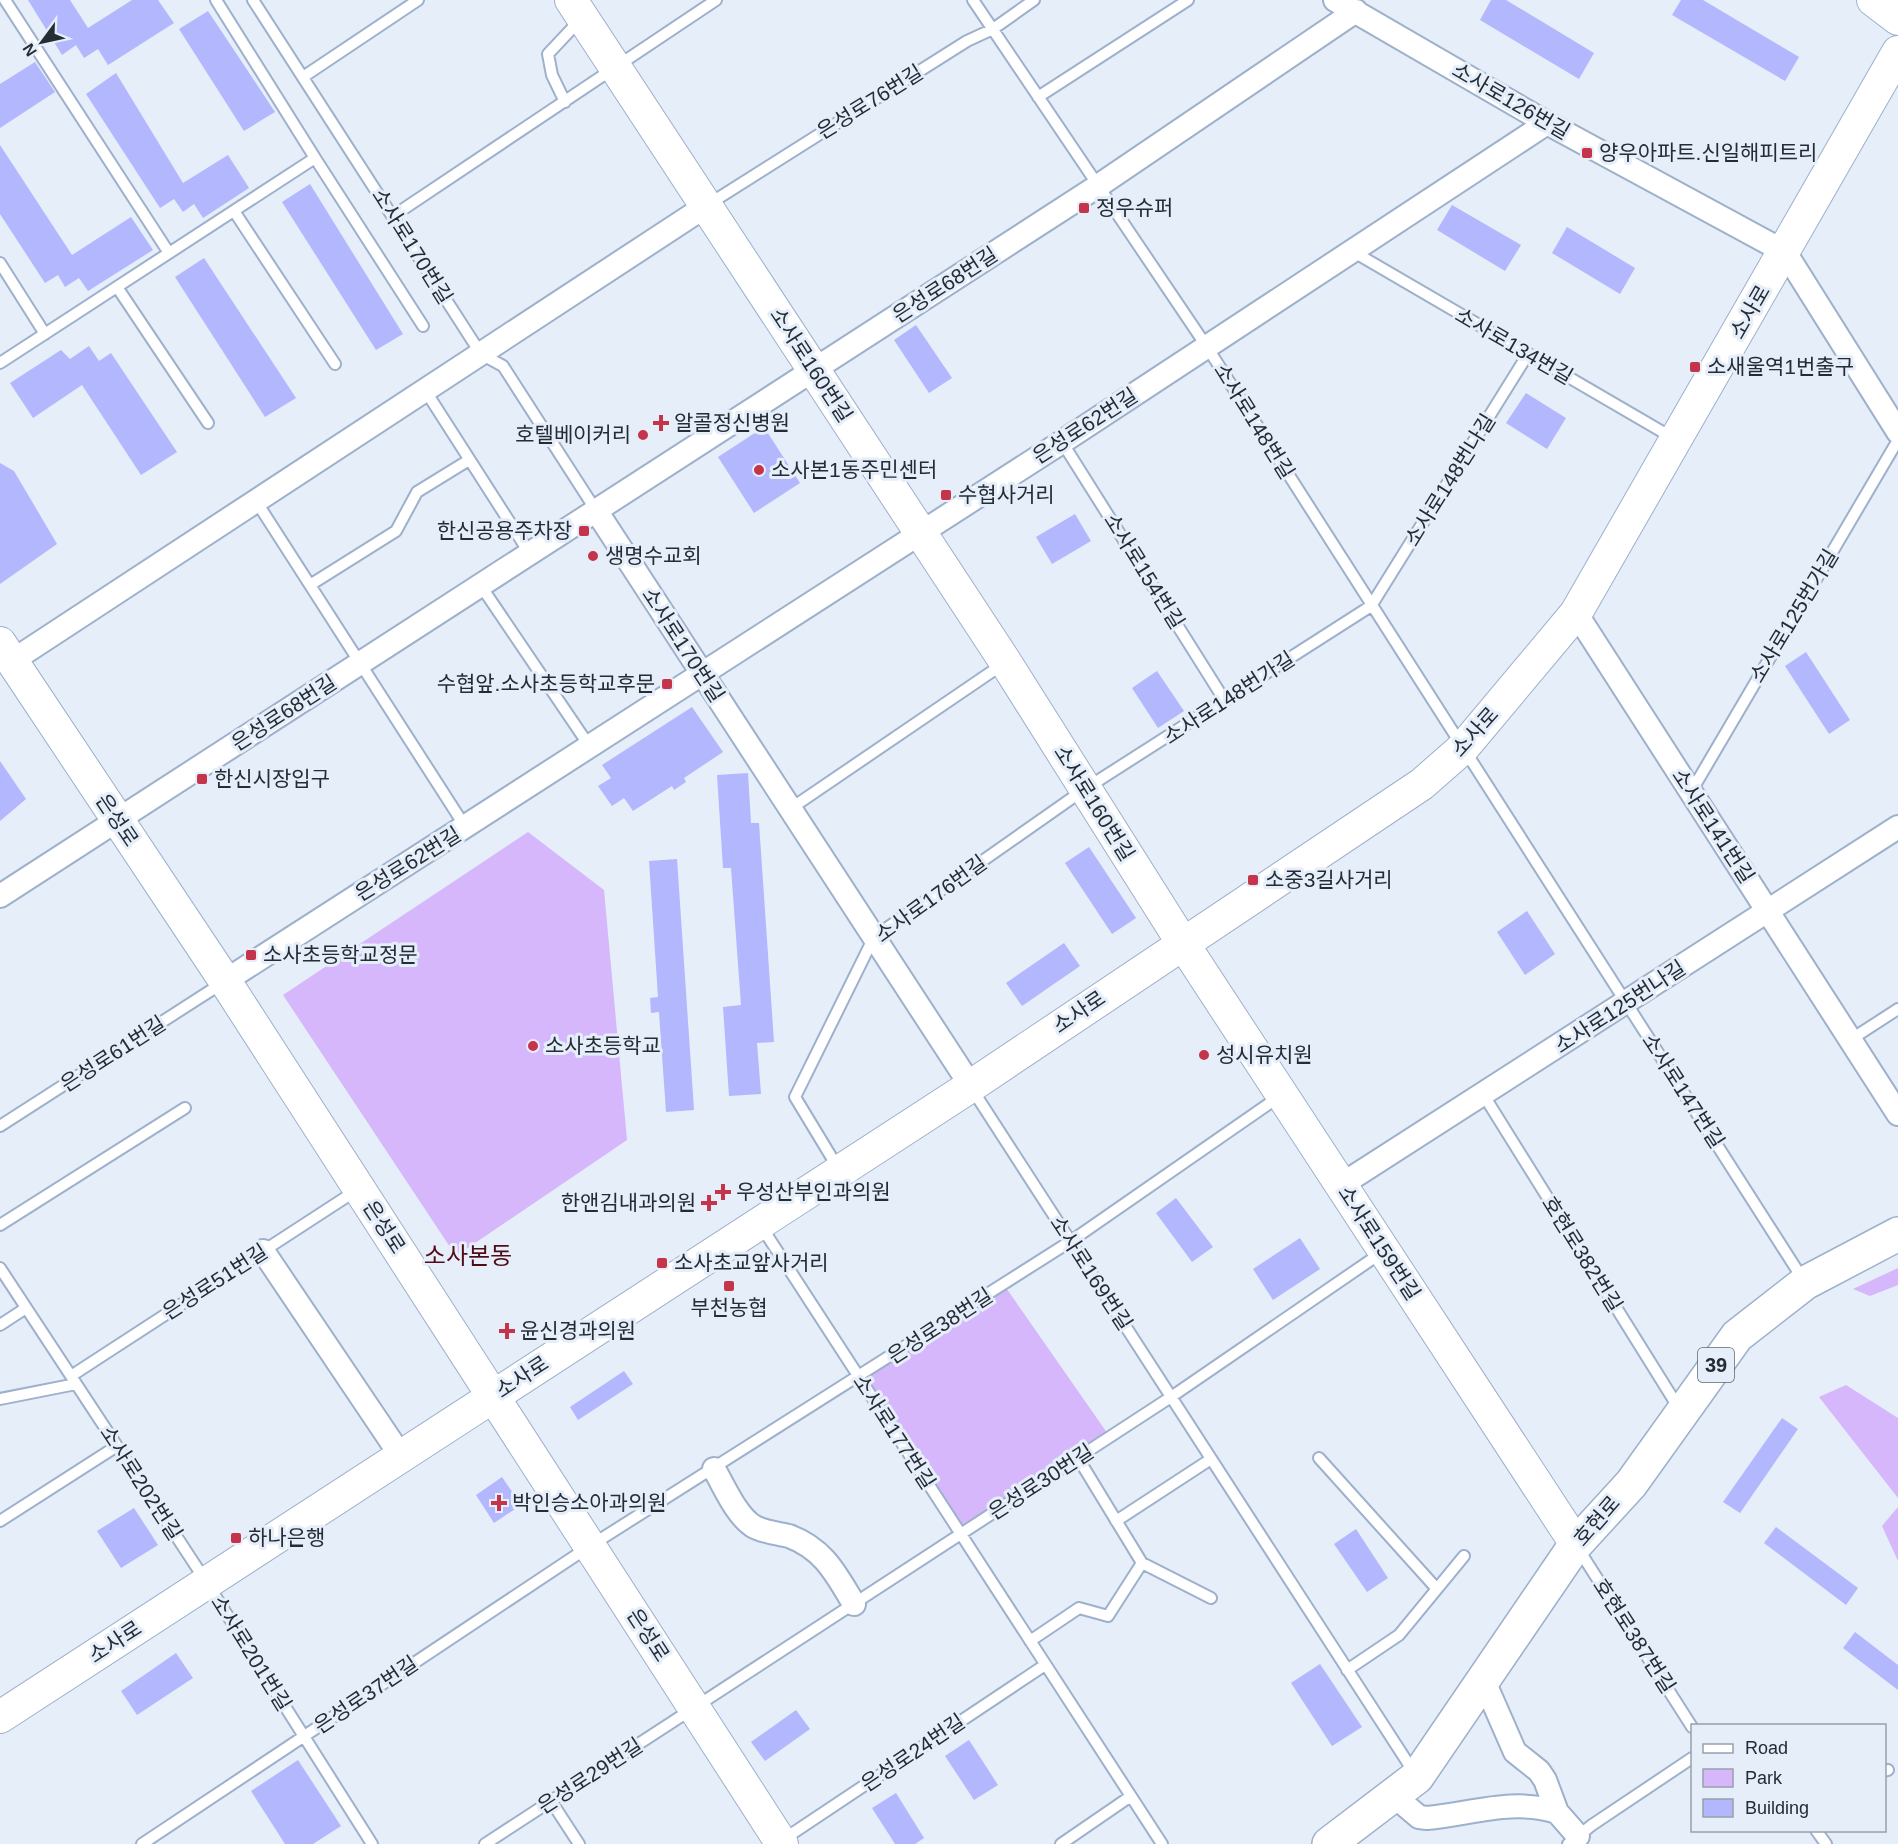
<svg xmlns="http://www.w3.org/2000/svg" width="1898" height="1844" viewBox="0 0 1898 1844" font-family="Helvetica,'Noto Sans KR',sans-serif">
<rect width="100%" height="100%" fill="#e5eef9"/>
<!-- green -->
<path fill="#d6b7fc" d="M 528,832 L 604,890 L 627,1140 L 456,1256 L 283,995 Z
M 1898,1268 L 1898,1285 L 1870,1296 L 1853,1289 Z
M 1004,1285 L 1110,1437 L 961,1535 L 859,1378 Z
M 1846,1385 L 1898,1418 L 1898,1498 L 1819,1397 Z
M 1898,1507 L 1898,1561 L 1882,1526 Z"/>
<!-- building -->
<path fill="#b3b7fe" d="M 28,0 L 70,0 L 88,28 L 132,0 L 158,0 L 174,23 L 108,65 L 98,49 L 84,58 L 76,45 L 62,55 Z
M 1491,0 L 1506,0 L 1594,53 L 1579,79 L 1480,20 Z
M 1681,0 L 1703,0 L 1799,57 L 1785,81 L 1672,15 Z
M 208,11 L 275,112 L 244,131 L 179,29 Z
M 35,62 L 55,92 L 0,128 L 0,84 Z
M 116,73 L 183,183 L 228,155 L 249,188 L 203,218 L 194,204 L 183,212 L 174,199 L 160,208 L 86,94 Z
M 0,145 L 72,255 L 131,217 L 153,250 L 88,291 L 79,278 L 65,287 L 58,275 L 45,283 L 0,214 Z
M 310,184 L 403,334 L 376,350 L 282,202 Z
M 1452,205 L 1521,245 L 1505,271 L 1437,230 Z
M 1567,227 L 1635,268 L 1620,294 L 1552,253 Z
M 204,258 L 296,398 L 265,417 L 175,277 Z
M 916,325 L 952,378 L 929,393 L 894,340 Z
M 89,346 L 99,361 L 111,353 L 177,452 L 141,475 L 82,385 L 33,418 L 10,383 L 61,350 L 70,359 Z
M 1526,393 L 1566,418 L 1547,449 L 1506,423 Z
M 764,427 L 800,483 L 754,513 L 718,457 Z
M 0,463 L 14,471 L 57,544 L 0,584 Z
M 1075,514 L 1091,541 L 1052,564 L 1036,537 Z
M 1806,652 L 1850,720 L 1829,734 L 1785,666 Z
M 1157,671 L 1184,711 L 1158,728 L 1132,688 Z
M 692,707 L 723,752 L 684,778 L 686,782 L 674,790 L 672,786 L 633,811 L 624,798 L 612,806 L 598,786 L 611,778 L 602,765 Z
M 0,761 L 26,799 L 0,821 Z
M 748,773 L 751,823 L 759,823 L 774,1042 L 757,1043 L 761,1094 L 729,1096 L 723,1007 L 741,1005 L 731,868 L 723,868 L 717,775 Z
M 1089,847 L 1136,918 L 1112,934 L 1065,863 Z
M 677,859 L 694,1110 L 666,1112 L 659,1012 L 651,1013 L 650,998 L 658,997 L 649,861 Z
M 1527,911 L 1555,954 L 1525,975 L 1497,932 Z
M 1064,943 L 1080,966 L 1022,1006 L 1006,983 Z
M 1176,1198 L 1213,1247 L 1192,1262 L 1156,1213 Z
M 1300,1238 L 1320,1269 L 1273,1300 L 1253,1269 Z
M 624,1371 L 633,1384 L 578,1420 L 570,1407 Z
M 1782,1418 L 1798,1429 L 1740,1513 L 1723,1502 Z
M 502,1477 L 521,1505 L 494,1523 L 476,1495 Z
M 134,1508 L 158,1545 L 121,1568 L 97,1531 Z
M 1776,1527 L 1858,1588 L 1846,1605 L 1764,1543 Z
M 1356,1529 L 1388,1578 L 1367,1592 L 1334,1544 Z
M 1855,1632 L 1898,1665 L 1898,1690 L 1843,1648 Z
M 176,1653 L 193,1678 L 137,1715 L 121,1691 Z
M 1320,1664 L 1362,1727 L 1332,1746 L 1291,1683 Z
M 796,1710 L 810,1729 L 765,1761 L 751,1742 Z
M 969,1740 L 998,1785 L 974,1800 L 945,1756 Z
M 298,1760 L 341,1826 L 313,1844 L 285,1844 L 251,1791 Z
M 896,1793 L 924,1838 L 915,1844 L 895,1844 L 872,1808 Z"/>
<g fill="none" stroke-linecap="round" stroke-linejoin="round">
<defs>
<path id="lane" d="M 5,0 L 169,253
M 216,0 L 315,158
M 253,0 L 481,354 L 503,366 L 597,512
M 973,0 L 1207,347 L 1804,1281
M 303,77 L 418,0
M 1038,97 L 1188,0
M 565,102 L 552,75 L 548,54 L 580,20
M 709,204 L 967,41 L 993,29 L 1034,0
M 234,211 L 335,364
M 393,216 L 716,0
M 1352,251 L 1673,438
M 0,263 L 45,334
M 117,287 L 208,423
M 0,363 L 315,158 L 423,326
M 425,390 L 530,554
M 1062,442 L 1225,701
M 256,501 L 466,828
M 310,585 L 396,531 L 417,492 L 469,460
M 481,586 L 590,747
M 1691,792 L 1898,440
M 790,809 L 1003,664
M 1850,1040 L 1898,1009
M 972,1089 L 1415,1774
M 1483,1094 L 1680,1410
M 0,1126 L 224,982
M 838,1168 L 795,1097 L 874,937 L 1085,789 L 1371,606 L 1528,354
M 0,1225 L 185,1108
M 761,1226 L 1162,1844
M 0,1268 L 207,1583 L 372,1844
M 0,1325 L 26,1308
M 71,1376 L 357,1190
M 0,1399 L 76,1384
M 1078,1458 L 1142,1563 L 1211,1598
M 1319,1458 L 1437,1589
M 0,1521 L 117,1446
M 1116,1521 L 1211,1459
M 1579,1550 L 1692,1727
M 1030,1641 L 1079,1608 L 1108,1616 L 1142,1563
M 1347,1670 L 1399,1635 L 1464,1556
M 1884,1771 L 1888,1770
M 551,1801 L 579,1844
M 1816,1830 L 1826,1844
M 784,1839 L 1045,1665
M 142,1844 L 590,1546 L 1071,1241 L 1280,1096
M 485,1844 L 1171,1397 L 1381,1253
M 1061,1844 L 1131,1796
M 1568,1844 L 1592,1825 L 1692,1758"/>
<path id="street" d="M 1335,0 L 1547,123 L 1785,252 L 1898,432
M 597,512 L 971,1086
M 1576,613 L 1898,1114
M 12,661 L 706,206
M 0,896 L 1098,186 L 1356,11
M 225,981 L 1062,442 L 1547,123
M 1341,1185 L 1898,827
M 263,1251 L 401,1456
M 714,1469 C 724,1486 736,1515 753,1526 C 763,1532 777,1533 789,1536 C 824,1549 836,1574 854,1604
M 1483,1679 L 1515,1752 L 1539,1771 L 1545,1780 L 1557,1812 L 1578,1836
M 1393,1795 L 1419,1817 L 1427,1818 C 1472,1814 1512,1798 1557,1812"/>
<path id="secondary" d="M 571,0 L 1006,663 L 1182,942 L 1576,1544
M 1873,0 L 1898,19
M 0,643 L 225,981 L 782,1844
M 0,1717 L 971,1086 L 1422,784 L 1463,748 L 1576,613 L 1898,52"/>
<path id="primary" d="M 1329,1844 L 1417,1777 L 1576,1544 L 1631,1484 L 1737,1336 L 1805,1283 L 1898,1234"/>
</defs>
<!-- lane casing -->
<use href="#lane" stroke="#9db0cc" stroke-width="14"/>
<!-- street casing -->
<use href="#street" stroke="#9db0cc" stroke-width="26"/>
<!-- secondary casing -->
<use href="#secondary" stroke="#9db0cc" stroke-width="34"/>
<!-- primary casing -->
<use href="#primary" stroke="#9db0cc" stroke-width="36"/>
<!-- lane -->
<use href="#lane" stroke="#fff" stroke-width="10"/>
<!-- street -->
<use href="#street" stroke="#fff" stroke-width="22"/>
<!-- secondary -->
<use href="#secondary" stroke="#fff" stroke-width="32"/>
<!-- primary -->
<use href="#primary" stroke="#fff" stroke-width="33"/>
</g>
<!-- markers -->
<g fill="#c4344a" stroke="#e5eef9" stroke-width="2">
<rect x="1581" y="147" width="12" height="12" rx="3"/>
<rect x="1078" y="202" width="12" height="12" rx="3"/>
<rect x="1689" y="361" width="12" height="12" rx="3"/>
<path d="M658 414h6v6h6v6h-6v6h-6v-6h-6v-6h6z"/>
<circle cx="643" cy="435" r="6"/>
<circle cx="759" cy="470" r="6"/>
<rect x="940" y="489" width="12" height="12" rx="3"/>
<rect x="578" y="525" width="12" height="12" rx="3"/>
<circle cx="593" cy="556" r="6"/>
<rect x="661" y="678" width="12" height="12" rx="3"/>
<rect x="196" y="773" width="12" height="12" rx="3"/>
<rect x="1247" y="874" width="12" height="12" rx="3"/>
<rect x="245" y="949" width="12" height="12" rx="3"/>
<circle cx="533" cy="1046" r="6"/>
<circle cx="1204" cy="1055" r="6"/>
<path d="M720 1183h6v6h6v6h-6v6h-6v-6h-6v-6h6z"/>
<path d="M706 1194h6v6h6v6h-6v6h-6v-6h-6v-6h6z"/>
<rect x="656" y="1257" width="12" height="12" rx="3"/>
<rect x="723" y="1280" width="12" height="12" rx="3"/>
<path d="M504 1322h6v6h6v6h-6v6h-6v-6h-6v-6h6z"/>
<path d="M496 1494h6v6h6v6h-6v6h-6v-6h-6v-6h6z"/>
<rect x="230" y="1532" width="12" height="12" rx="3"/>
</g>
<g text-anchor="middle" stroke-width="6" stroke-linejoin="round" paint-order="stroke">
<!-- shield labels -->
<rect fill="#e5eef9" stroke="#5e6670" stroke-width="1.5" x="1698" y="1348" width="36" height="34" rx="4.5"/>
<g font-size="20" font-weight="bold" fill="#242c36">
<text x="1716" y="1372">39</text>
</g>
<!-- street labels -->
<g font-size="21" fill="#242c36" stroke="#e5eef9">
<text transform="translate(1511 101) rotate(30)" y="7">소사로126번길</text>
<text transform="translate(870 102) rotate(-32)" y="7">은성로76번길</text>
<text transform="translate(412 246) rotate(58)" y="7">소사로170번길</text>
<text transform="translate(945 285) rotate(-33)" y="7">은성로68번길</text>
<text transform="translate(1750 312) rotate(-60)" y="7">소사로</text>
<text transform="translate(1514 346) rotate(30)" y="7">소사로134번길</text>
<text transform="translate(811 365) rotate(57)" y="7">소사로160번길</text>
<text transform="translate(1254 421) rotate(58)" y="7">소사로148번길</text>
<text transform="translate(1085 426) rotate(-33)" y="7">은성로62번길</text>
<text transform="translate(1450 480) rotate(-58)" y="7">소사로148번나길</text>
<text transform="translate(1144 571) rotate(58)" y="7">소사로154번길</text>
<text transform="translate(1794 616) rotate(-59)" y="7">소사로125번가길</text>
<text transform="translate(683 645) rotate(57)" y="7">소사로170번길</text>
<text transform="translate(1229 698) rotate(-33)" y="7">소사로148번가길</text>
<text transform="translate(284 713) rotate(-33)" y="7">은성로68번길</text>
<text transform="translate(1475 732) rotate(-48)" y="7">소사로</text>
<text transform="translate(1094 803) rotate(58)" y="7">소사로160번길</text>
<text transform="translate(117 820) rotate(56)" y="7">은성로</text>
<text transform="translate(1713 826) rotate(57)" y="7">소사로141번길</text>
<text transform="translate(408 864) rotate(-32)" y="7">은성로62번길</text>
<text transform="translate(931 899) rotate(-36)" y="7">소사로176번길</text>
<text transform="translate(1620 1007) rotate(-33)" y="7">소사로125번나길</text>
<text transform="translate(1079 1012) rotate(-34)" y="7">소사로</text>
<text transform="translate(113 1054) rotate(-33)" y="7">은성로61번길</text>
<text transform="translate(1683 1091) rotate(57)" y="7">소사로147번길</text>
<text transform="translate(384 1227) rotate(57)" y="7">은성로</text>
<text transform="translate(1379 1243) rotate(57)" y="7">소사로159번길</text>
<text transform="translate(1582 1254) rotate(58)" y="7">호현로382번길</text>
<text transform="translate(1091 1273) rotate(57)" y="7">소사로169번길</text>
<text transform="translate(215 1282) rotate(-33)" y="7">은성로51번길</text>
<text transform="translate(940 1326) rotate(-33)" y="7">은성로38번길</text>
<text transform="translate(522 1377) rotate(-33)" y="7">소사로</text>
<text transform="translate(894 1432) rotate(57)" y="7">소사로177번길</text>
<text transform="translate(1041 1482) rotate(-33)" y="7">은성로30번길</text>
<text transform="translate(141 1483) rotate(57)" y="7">소사로202번길</text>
<text transform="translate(1597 1521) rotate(-49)" y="7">호현로</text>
<text transform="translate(648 1635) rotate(57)" y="7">은성로</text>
<text transform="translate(1634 1636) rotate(57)" y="7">호현로387번길</text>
<text transform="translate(115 1642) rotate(-33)" y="7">소사로</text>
<text transform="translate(251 1653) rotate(58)" y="7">소사로201번길</text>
<text transform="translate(366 1695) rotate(-34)" y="7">은성로37번길</text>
<text transform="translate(913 1753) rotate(-34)" y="7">은성로24번길</text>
<text transform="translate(590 1776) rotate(-33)" y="7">은성로29번길</text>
</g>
<!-- poi labels -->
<g font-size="21" fill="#242c36" stroke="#e5eef9" text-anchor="start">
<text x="1599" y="160">양우아파트.신일해피트리</text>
<text x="1096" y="215">정우슈퍼</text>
<text x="1707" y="374">소새울역1번출구</text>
<text x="674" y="430">알콜정신병원</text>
<text x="631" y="442" text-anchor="end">호텔베이커리</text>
<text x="771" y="477">소사본1동주민센터</text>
<text x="958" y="502">수협사거리</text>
<text x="572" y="538" text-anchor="end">한신공용주차장</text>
<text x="605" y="563">생명수교회</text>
<text x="655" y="691" text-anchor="end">수협앞.소사초등학교후문</text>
<text x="214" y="786">한신시장입구</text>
<text x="1265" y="887">소중3길사거리</text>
<text x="263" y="962">소사초등학교정문</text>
<text x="545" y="1053">소사초등학교</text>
<text x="1216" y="1062">성시유치원</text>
<text x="736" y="1199">우성산부인과의원</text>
<text x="696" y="1210" text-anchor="end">한앤김내과의원</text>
<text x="674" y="1270">소사초교앞사거리</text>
<text x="729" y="1315" text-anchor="middle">부천농협</text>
<text x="520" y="1338">윤신경과의원</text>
<text x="512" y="1510">박인승소아과의원</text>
<text x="248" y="1545">하나은행</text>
</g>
<!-- quarter labels -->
<g font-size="24" fill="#510b18" stroke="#e5eef9">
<text x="468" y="1264">소사본동</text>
</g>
</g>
<!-- legend -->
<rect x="1691" y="1724" width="195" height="108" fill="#e5eef9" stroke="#98a0ab" stroke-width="1.5"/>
<rect x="1703" y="1744" width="30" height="9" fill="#ffffff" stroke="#98a0ab" stroke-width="1.5"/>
<text x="1745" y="1754" font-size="18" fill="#242c36">Road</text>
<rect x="1703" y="1769" width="30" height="18" fill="#d6b7fc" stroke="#98a0ab" stroke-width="1.5"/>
<text x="1745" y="1784" font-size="18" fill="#242c36">Park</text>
<rect x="1703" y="1799" width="30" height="18" fill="#b3b7fe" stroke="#98a0ab" stroke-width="1.5"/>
<text x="1745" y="1814" font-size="18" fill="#242c36">Building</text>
<!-- north arrow -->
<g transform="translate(42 42) rotate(237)" stroke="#e5eef9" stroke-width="4.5" paint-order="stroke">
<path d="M0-4.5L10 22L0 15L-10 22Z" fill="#242c36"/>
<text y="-9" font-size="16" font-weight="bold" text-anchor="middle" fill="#242c36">N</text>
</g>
</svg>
